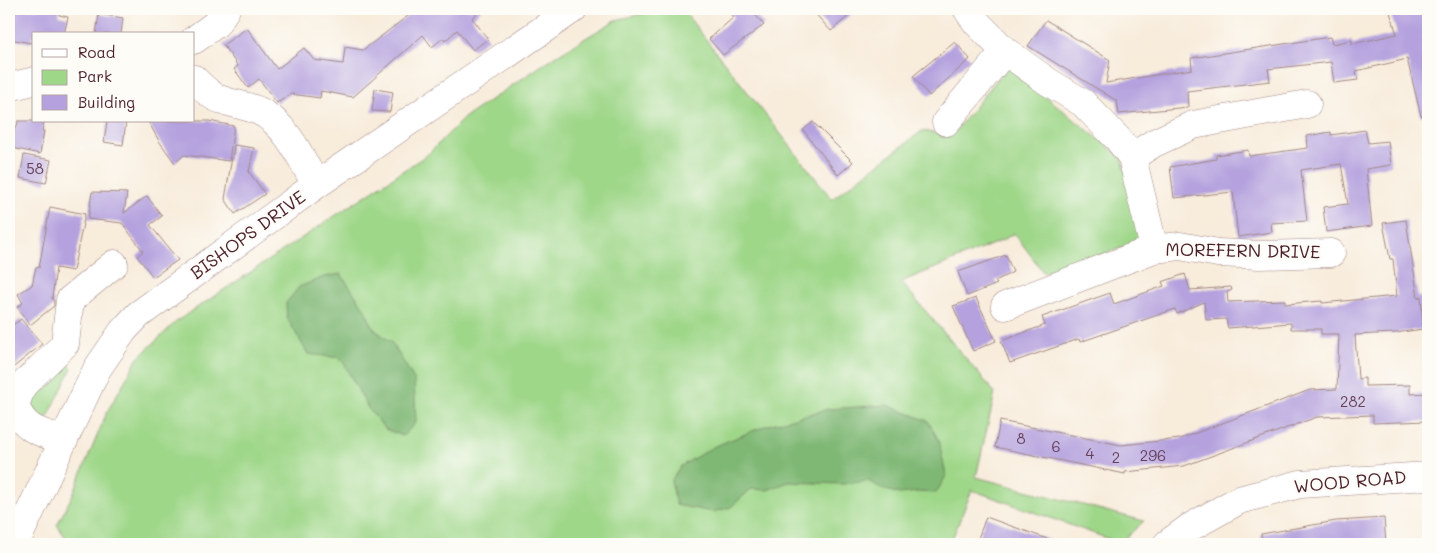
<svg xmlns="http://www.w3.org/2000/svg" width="1437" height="553" viewBox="0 0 1437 553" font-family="Mali,sans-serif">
<rect width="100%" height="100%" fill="#fdfcf7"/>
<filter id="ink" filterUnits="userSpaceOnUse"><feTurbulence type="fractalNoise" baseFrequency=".02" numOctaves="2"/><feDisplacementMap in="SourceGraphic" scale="10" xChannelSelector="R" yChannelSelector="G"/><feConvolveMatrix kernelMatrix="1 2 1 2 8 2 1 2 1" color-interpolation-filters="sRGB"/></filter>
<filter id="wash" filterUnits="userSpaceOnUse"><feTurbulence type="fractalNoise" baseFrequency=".0096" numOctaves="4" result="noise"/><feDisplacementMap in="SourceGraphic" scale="20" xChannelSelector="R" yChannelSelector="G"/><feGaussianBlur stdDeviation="1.12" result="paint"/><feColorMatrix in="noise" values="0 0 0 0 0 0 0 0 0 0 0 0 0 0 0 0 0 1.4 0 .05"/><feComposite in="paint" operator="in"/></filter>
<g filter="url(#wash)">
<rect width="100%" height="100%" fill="#f8ecdb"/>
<!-- green -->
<path fill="#9fd789" stroke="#747b5a" d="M 662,9 L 682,9 L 832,199 L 922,131 L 951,136 L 1008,66 L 1122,158 L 1143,241 L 1044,273 L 1014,233 L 1003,240 L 901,282 L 995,393 L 976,477 L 1144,521 L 1120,543 L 972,490 L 950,544 L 70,544 L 57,525 L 73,494 L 107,412 L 138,358 L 177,321 L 428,154 L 464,118 L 557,55 L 616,20 Z
M 68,363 L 72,368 L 48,417 L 36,420 L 27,412 L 28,399 L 57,368 Z"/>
<!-- forest -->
<path fill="#7fb875" stroke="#646c50" d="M 341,274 L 364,308 L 374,329 L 392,343 L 414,379 L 416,422 L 403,436 L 385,429 L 368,408 L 341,358 L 308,354 L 287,318 L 286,303 L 299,287 L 324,277 Z
M 887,405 L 928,421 L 939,441 L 946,476 L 936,493 L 918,492 L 899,494 L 883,489 L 868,481 L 843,484 L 789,482 L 767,490 L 751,489 L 731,507 L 713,512 L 676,505 L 671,481 L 681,466 L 713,447 L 765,426 L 828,409 Z"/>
<g id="blocks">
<!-- building -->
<path fill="#b4a1de" d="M 9,9 L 60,9 L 59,15 L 68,17 L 64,34 L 33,34 L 31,43 L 9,39 Z
M 417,9 L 482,9 L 472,18 L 488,39 L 473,50 L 457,30 L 445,41 L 443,38 L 432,47 L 423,35 L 353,97 L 321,91 L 320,98 L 291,94 L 277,103 L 259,79 L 248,88 L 234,69 L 238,66 L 223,45 L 247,28 L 277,69 L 304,48 L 314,60 L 343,64 L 345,47 L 363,50 Z
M 728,9 L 750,9 L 764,25 L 723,55 L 709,39 L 734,17 Z
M 811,9 L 857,9 L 831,31 Z
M 1389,9 L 1419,9 L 1420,12 L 1428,10 L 1428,115 L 1421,116 L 1407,59 L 1356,71 L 1358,80 L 1334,83 L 1331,62 L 1268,69 L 1270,81 L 1187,91 L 1188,107 L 1119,114 L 1117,101 L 1028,46 L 1046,20 L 1110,60 L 1106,83 L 1192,69 L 1191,58 L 1330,37 L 1332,44 L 1352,40 L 1352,44 L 1397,34 Z
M 99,14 L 123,18 L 121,34 L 96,34 Z
M 955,42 L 970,59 L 929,96 L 913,76 Z
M 375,89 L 393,92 L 390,112 L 372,111 Z
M 18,121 L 44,121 L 42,131 L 44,131 L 40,154 L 12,148 L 15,126 L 17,127 Z
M 107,121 L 126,121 L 123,145 L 104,142 Z
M 148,121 L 209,121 L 234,126 L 229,161 L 184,155 L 175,163 L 159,141 Z
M 813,122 L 853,162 L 838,175 L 803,130 Z
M 1365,130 L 1368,143 L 1388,141 L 1391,165 L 1366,169 L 1372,226 L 1326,232 L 1323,207 L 1348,204 L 1341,164 L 1301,170 L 1307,221 L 1271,223 L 1272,232 L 1238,237 L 1233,192 L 1174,198 L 1170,167 L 1216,159 L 1216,155 L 1248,150 L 1249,156 L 1308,148 L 1307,136 L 1331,132 L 1331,135 Z
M 234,145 L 254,148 L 249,172 L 265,194 L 235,214 L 225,199 Z
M 24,155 L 51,160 L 46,183 L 20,178 Z
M 92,192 L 127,193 L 124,213 L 147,196 L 162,216 L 150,225 L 178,260 L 153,277 L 137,256 L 143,251 L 122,223 L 88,219 Z
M 50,207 L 85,214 L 73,271 L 56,268 L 52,298 L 54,301 L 54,306 L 30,325 L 17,307 L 23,303 L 18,294 L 32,285 L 36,267 L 39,268 Z
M 1406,220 L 1418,298 L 1421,296 L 1423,329 L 1395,333 L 1355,335 L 1358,379 L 1365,378 L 1365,386 L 1410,385 L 1410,394 L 1428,393 L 1428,421 L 1373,423 L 1373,415 L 1317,417 L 1184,466 L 1125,472 L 1125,474 L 995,447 L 1000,421 L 1121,445 L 1180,439 L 1310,390 L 1337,389 L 1339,334 L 1321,334 L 1321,329 L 1291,329 L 1291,323 L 1228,328 L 1226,319 L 1206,320 L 1204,302 L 1177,314 L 1175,309 L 1080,342 L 1079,339 L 1010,363 L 1001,341 L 1045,325 L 1042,317 L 1110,293 L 1114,304 L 1164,286 L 1162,282 L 1185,274 L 1190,290 L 1231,287 L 1232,290 L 1227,292 L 1228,302 L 1285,300 L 1285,304 L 1322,301 L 1322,303 L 1397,296 L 1393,259 L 1390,259 L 1383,223 Z
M 1006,255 L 1013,272 L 995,281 L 997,284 L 967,296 L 958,272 Z
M 976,298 L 996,341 L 973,351 L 953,306 Z
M 21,319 L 42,344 L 9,371 L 9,328 Z
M 986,517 L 1056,542 L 1056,544 L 976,544 Z
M 1384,518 L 1386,544 L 1262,544 L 1261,534 L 1336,521 Z"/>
</g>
</g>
<g filter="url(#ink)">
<use href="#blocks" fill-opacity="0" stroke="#a18683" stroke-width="1"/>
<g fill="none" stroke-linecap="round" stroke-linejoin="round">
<defs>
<path id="minor" d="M 967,9 L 977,23 L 1005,51 L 1047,81 L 1083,103 L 1118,139 L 1132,157 L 1154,249
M 194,40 L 216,24 L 226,9
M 194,79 C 202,87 211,97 222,100 C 234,104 248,106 259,111 C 287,124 302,160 316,185
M 9,87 L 34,81
M 946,122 L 1005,51
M 1132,157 L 1154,143 L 1193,125 L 1307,104
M 1005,306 L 1154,249 L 1180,246 L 1218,253 L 1260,255 L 1331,253
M 64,440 C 40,432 25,431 15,406 L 22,386 L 65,344 L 70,300 L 114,264
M 15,544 L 97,369 L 123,331 L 138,315 L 316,185 L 573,9
M 1167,544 L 1189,528 L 1239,500 L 1300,484 L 1428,476"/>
</defs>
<!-- minor casing -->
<use href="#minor" stroke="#a18683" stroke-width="29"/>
<!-- minor -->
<use href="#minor" stroke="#fff" stroke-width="28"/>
</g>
</g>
<g text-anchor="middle" stroke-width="5" stroke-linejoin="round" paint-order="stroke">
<!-- number labels -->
<g font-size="15" fill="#644058">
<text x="35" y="174">58</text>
<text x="1353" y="407">282</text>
<text x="1021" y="444">8</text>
<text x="1056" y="452">6</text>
<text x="1090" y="459">4</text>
<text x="1153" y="461">296</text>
<text x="1116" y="463">2</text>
</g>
<!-- street labels -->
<g font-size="18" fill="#4a1f2b" stroke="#fdfcf7">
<text transform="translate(248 235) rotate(-36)" y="6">BISHOPS DRIVE</text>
<text transform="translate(1243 251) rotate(1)" y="6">MOREFERN DRIVE</text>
<text transform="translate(1350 482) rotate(-5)" y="6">WOOD ROAD</text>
</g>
</g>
<!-- margin -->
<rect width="1437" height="553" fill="none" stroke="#fdfcf7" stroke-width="30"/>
<!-- legend -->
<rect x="32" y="32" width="162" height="90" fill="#fdfcf7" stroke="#b5a4a5"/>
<rect x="42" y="49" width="25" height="8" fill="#ffffff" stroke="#b5a4a5"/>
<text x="78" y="58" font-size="15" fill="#4a1f2b">Road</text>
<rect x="42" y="70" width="25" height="15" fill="#9fd789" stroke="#b5a4a5"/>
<text x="78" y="82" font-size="15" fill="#4a1f2b">Park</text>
<rect x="42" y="95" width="25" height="15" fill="#b4a1de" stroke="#b5a4a5"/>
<text x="78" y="108" font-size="15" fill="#4a1f2b">Building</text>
</svg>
